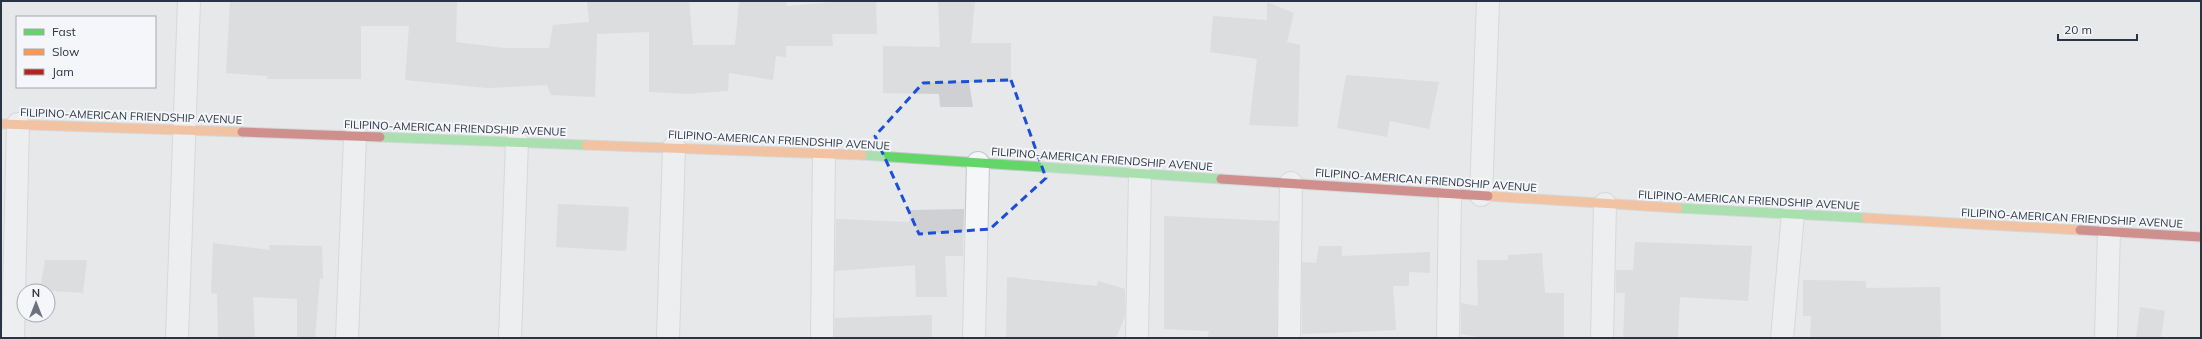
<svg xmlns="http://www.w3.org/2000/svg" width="2202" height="339" viewBox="0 0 2202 339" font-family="Mulish,sans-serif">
<rect width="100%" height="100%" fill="#e6e8ea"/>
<!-- building -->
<path fill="#ced0d3" d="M 230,1 L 457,1 L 456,42 L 504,48 L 549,48 L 553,25 L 589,22 L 587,1 L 689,1 L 693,45 L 735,45 L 739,1 L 786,1 L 787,6 L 845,1 L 876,1 L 877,34 L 832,34 L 833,46 L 786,46 L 786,57 L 776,56 L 773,80 L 729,73 L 728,91 L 688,94 L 649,92 L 649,32 L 597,34 L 595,97 L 551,95 L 547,85 L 488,88 L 405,80 L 409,26 L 361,26 L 361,79 L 267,79 L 267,76 L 226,73 Z
M 938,1 L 975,1 L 971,43 L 1011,43 L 1011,82 L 969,82 L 973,107 L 940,107 L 939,94 L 883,93 L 883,46 L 940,47 Z
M 1267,2 L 1294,13 L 1287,42 L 1300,45 L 1298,127 L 1249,125 L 1257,59 L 1210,52 L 1213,16 L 1267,20 Z
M 1346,75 L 1439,82 L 1429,129 L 1390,121 L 1387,137 L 1337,128 Z
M 558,204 L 629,207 L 626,251 L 556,247 Z
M 964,209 L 963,256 L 945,256 L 947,297 L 916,297 L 915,265 L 835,271 L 836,219 L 909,222 L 910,210 Z
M 1164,216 L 1278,221 L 1277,338 L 1207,338 L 1209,331 L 1164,329 Z
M 1635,242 L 1752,246 L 1748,301 L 1680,297 L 1678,338 L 1623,338 L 1625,293 L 1616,293 L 1616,270 L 1633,270 Z
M 213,243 L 270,250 L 269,245 L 322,246 L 323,279 L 320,278 L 315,338 L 297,338 L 297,299 L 253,297 L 255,338 L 218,338 L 217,294 L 211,293 Z
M 1319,246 L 1342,246 L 1342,256 L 1430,252 L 1430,273 L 1409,272 L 1409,286 L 1393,286 L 1396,330 L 1302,334 L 1302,338 L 1302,262 L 1316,263 Z
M 1542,253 L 1545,293 L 1564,293 L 1564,338 L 1483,338 L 1461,334 L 1461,303 L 1478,306 L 1477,260 L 1508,260 L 1508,255 Z
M 45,260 L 87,260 L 83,293 L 40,290 Z
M 1007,277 L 1097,286 L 1098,281 L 1125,289 L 1125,316 L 1116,338 L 1006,338 Z
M 1803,280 L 1866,281 L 1866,288 L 1940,287 L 1941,338 L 1810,338 L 1811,316 L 1803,316 Z
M 2140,307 L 2165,311 L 2161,338 L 2136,338 Z
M 932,315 L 932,338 L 834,338 L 835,318 Z"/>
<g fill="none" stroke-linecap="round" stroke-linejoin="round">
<defs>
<path id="street" d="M 1481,195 L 1488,1
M 13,338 L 18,124
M 177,338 L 189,1
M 347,338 L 355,137
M 510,338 L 517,142
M 668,338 L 674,147
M 822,338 L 824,153
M 974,338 L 978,163
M 1137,338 L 1140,174
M 1289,338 L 1291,183
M 1448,338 L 1450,194
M 1602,338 L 1605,204
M 1782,338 L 1793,214
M 2106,338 L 2109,231"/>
<path id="fast" d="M 380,137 L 586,145
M 862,155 L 1221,179
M 1678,208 L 1866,218"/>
<path id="slow" d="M 1,124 L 242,132
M 586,145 L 862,155
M 1488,196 L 1678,208
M 1866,218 L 2080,230"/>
<path id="jam" d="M 242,132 L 380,137
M 1221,179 L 1488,196
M 2080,230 L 2201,237"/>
</defs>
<!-- street casing -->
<use href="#street" stroke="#c4c6c8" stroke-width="24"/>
<!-- fast casing -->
<use href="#fast" stroke="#c2c5c8" stroke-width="11"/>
<!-- slow casing -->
<use href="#slow" stroke="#c2c5c8" stroke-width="11"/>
<!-- jam casing -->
<use href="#jam" stroke="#c2c5c8" stroke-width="11"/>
<!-- street -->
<use href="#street" stroke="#f5f6f7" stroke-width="22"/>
<!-- fast -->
<use href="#fast" stroke="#63d668" stroke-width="9"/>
<!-- slow -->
<use href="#slow" stroke="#ff974d" stroke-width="9"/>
<!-- jam -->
<use href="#jam" stroke="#b3261e" stroke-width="9"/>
</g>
<!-- marked area -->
<path d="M0 0H2202V339H0ZM 1011,80 L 1046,178 L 990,229 L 919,234 L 875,136 L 923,83 Z" fill="#e6e8ea" fill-opacity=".55" fill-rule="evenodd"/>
<path fill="none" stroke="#1d4ed8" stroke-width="3" stroke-dasharray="8 5" stroke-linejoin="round" d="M 1011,80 L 1046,178 L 990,229 L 919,234 L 875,136 L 923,83 Z"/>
<g text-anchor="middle" stroke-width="4" stroke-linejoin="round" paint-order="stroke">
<!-- street labels -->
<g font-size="11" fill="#2b3445" stroke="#f4f6f9">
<text transform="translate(131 116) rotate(2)" y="4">FILIPINO-AMERICAN FRIENDSHIP AVENUE</text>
<text transform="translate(455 128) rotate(2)" y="4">FILIPINO-AMERICAN FRIENDSHIP AVENUE</text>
<text transform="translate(779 140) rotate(3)" y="4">FILIPINO-AMERICAN FRIENDSHIP AVENUE</text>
<text transform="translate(1102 159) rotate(4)" y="4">FILIPINO-AMERICAN FRIENDSHIP AVENUE</text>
<text transform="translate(1426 180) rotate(4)" y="4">FILIPINO-AMERICAN FRIENDSHIP AVENUE</text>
<text transform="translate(1749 200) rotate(3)" y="4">FILIPINO-AMERICAN FRIENDSHIP AVENUE</text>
<text transform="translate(2072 218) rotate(3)" y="4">FILIPINO-AMERICAN FRIENDSHIP AVENUE</text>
</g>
</g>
<!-- border -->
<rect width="2202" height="339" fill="none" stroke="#2b3445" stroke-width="4"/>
<!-- legend -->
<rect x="16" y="16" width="140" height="72" fill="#f4f6f9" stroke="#a4a8b1"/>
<rect x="24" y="29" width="20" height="6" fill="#63d668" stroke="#a4a8b1"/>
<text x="52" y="36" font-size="12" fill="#2b3445">Fast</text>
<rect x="24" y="49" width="20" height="6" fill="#ff974d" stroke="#a4a8b1"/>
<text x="52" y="56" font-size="12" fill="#2b3445">Slow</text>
<rect x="24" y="69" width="20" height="6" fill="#b3261e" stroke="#a4a8b1"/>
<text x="52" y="76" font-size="12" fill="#2b3445">Jam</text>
<!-- north arrow -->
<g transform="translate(36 303)"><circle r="19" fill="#f4f6f9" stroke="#a4a8b1"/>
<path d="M0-3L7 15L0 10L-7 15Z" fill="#6c737f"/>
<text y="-6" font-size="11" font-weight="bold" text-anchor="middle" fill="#2b3445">N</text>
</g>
<!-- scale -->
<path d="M2058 34v6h79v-6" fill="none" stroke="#2b3445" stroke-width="2"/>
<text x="2064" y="34" font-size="12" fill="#2b3445" stroke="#f4f6f9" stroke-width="3" paint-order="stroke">20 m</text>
</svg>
